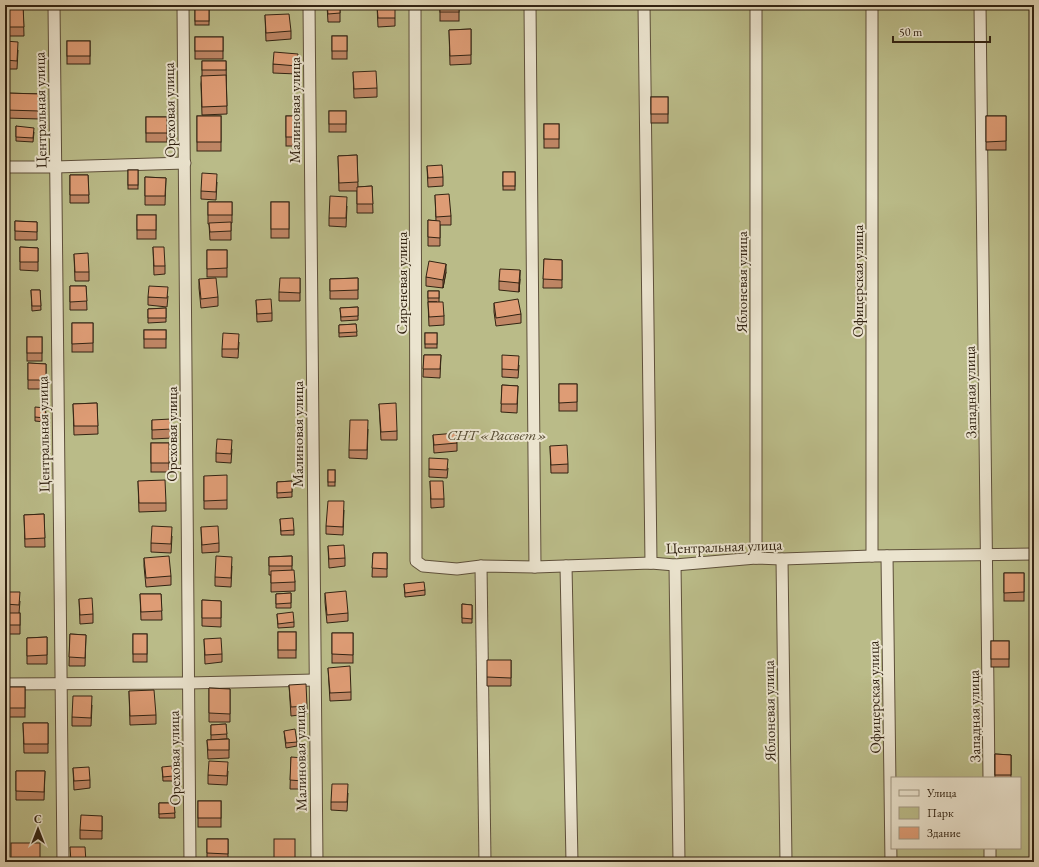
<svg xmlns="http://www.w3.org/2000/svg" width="1039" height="867" font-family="'EB Garamond',serif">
<rect width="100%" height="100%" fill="#e0d5b5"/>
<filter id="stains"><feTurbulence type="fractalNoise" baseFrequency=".005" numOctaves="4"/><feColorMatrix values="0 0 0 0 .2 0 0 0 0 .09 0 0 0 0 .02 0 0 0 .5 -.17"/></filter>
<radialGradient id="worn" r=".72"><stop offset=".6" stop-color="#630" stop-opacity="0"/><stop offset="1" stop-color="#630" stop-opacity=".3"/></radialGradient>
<path fill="#babb88" stroke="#766f4d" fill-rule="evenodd" d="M5 5H1034V862H5ZM892 778H1020V848H892Z"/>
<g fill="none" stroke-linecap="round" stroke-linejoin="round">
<g stroke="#5e503b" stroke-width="13">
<g id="minor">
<path d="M54 5 63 862"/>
<path d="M183 5 190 862"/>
<path d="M309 5 317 862"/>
<path d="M415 5 416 561 423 566 457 569 481 566 535 567 651 563 675 565 756 558 782 559 872 556 1034 554"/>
<path d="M530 5 535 567"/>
<path d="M644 5 651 563"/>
<path d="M872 5V556"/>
<path d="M980 5 989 778"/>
<path d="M5 167H55L185 163"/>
<path d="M887 556 891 862"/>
<path d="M756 558V5"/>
<path d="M782 559 786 862"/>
<path d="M675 565 679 862"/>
<path d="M481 566 485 862"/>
<path d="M566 566 572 862"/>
<path d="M5 684 188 683 314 680"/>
<path d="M990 848V862"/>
</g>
</g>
<use href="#minor" stroke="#ebe4cf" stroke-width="11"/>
</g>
<g fill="#bf8665" stroke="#322312">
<path d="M7 5H23L24 36H7Z"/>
<path d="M327 5H340V22H328Z"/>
<path d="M377 5 395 18V26L378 27Z"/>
<rect x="440" y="5" width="19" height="16"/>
<rect x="195" y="9" width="14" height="16"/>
<path d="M265 15 291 31V39L266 41Z"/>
<path d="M471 29V64L450 65 449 30Z"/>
<rect x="332" y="36" width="15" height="23"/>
<rect x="195" y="37" width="28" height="22"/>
<path d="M5 41 18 50 17 69H5Z"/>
<rect x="67" y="41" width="23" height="23"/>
<path d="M202 61H226L227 114 202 115 201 84 202 76Z"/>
<path d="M298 63 297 74 273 73V64Z"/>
<path d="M353 72 377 88V97L354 98Z"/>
<path d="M5 93 41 94 40 119 5 118Z"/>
<rect x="651" y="97" width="17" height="26"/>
<rect x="329" y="111" width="17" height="21"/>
<rect x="197" y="116" width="24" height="35"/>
<rect x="286" y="116" width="11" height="30"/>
<rect x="986" y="116" width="20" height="34"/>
<rect x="146" y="117" width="21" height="25"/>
<rect x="544" y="124" width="15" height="24"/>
<path d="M16 126 34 132 33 142 16 141Z"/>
<path d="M357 155 358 187 372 186 373 213H357V191H339L338 156Z"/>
<path d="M427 166 443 177V186L428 187Z"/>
<rect x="128" y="170" width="10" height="19"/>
<rect x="503" y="172" width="12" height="18"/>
<path d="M70 175H88L89 203H70Z"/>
<path d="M145 177 166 178 165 205H145Z"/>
<path d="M217 182 216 200 201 199V191Z"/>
<path d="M435 195 451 216V225H440V246H428V220L436 221Z"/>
<path d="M208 202H232V223H231V240H210L209 224H208Z"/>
<rect x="271" y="202" width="18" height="36"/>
<path d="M347 206 346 227 329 226V218Z"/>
<rect x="137" y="215" width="19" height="24"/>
<path d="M15 221 37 222V240H15Z"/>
<path d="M20 247 38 248V271L20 270Z"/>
<path d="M153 247 165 266V274L154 275Z"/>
<rect x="207" y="250" width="20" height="27"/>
<path d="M74 254 89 272V281H75Z"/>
<path d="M544 259 562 260V288H543Z"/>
<path d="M446 272 443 288 426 286V277Z"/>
<path d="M300 278V301H279V292Z"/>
<path d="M358 278V299H330V279Z"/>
<path d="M199 279 218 297V306L201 308 199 288Z"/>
<path d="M520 279 519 292 499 290V281Z"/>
<path d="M70 286H86L87 310H70Z"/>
<path d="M31 290H40L41 310 32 311Z"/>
<path d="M428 291H439V302L444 316V325L429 326 428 302H437H428Z"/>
<path d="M168 296 167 307 148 305V297Z"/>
<path d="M256 300 272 313V321L257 322Z"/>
<path d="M494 303 521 314V323L496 326 494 312Z"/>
<path d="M358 307V320L341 321 340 308Z"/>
<path d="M166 308V322L148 323V309Z"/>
<rect x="72" y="323" width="21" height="29"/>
<path d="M356 324 357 336 339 337V325Z"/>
<rect x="144" y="330" width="22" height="18"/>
<rect x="425" y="333" width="12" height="15"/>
<rect x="27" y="337" width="15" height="24"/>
<path d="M239 342 238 358 222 357V349Z"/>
<path d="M424 355H441L440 378 423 377Z"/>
<path d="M28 363 46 364V389H28Z"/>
<path d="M519 365 518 378 502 377V369Z"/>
<rect x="559" y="384" width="18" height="27"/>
<path d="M502 385 518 386 517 413 501 412Z"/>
<path d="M97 403 98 434 74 435 73 404Z"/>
<path d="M379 404 397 431V440H381Z"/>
<path d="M46 412 45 422 35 421V417Z"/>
<path d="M152 420 172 429V438L152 439Z"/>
<path d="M368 429 367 459 349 458V450Z"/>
<path d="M433 435 457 443V451L434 453Z"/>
<rect x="151" y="443" width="18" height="29"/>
<path d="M550 446 568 464V473H551Z"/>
<path d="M232 449 231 463 216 462V453Z"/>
<path d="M448 468 447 478 429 477V469Z"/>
<rect x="328" y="470" width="7" height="16"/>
<path d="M204 476 227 500V509H204Z"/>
<path d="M138 481 166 503V511L139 512Z"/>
<path d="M292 481V497L277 498V482Z"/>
<path d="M430 481 444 499V507L431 508Z"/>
<path d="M344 510 343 535 326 534V526Z"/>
<path d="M44 514 45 547H25L24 515Z"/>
<path d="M280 519 294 530V535H281Z"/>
<path d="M201 527 219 543V552L202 553Z"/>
<path d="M172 536 171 553 151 552V543Z"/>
<path d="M328 546 345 558V566L329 568Z"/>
<path d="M373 553H387V577H372Z"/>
<path d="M292 556V570L295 582V591L271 592V575H269V557Z"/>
<path d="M144 558 171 576V585L146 587 144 566Z"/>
<path d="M232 566 231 587 215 586V577Z"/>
<rect x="1004" y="573" width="20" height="28"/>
<path d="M404 584 425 590V595L405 597Z"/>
<path d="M5 592 20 601 19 613H20V634H5Z"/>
<path d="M291 593V608H276V594Z"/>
<path d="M325 593 348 613V621L327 623 325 602Z"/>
<path d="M140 594H161L162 620H141Z"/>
<path d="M79 599 93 614V623L80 624Z"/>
<path d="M202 600 221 601V627L202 626Z"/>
<path d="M462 604 472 605V623H462Z"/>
<path d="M277 614 294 622V627L278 628Z"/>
<rect x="278" y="632" width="18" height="26"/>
<rect x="332" y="633" width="21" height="30"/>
<path d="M70 634 86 635 85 666H69Z"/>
<rect x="133" y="634" width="14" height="28"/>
<path d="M47 637V664H27V638Z"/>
<path d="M204 639 222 654V662L205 664Z"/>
<rect x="991" y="641" width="18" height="26"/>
<path d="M511 660V686H487V677Z"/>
<path d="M328 668 351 692V700L330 701Z"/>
<path d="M289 685 307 706V714L291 716Z"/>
<rect x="5" y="687" width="20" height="30"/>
<path d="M209 688 230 689V722H209Z"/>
<path d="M129 691 156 715V724L130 725Z"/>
<path d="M92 705 91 726H72V717Z"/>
<path d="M23 723H48V753H24Z"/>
<path d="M226 724 227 739 211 740V725Z"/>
<path d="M284 731 297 742V746L286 748Z"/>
<path d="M229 739V758L208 759 207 740Z"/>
<path d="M995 754 1011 755V778H995Z"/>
<path d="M291 757 304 766 303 789H290Z"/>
<path d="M162 767 173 776V781H163Z"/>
<path d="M73 768 90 780V788L74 790Z"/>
<path d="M16 771H45L44 800H16Z"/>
<path d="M228 771 227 785 208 784V775Z"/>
<path d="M348 793 347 811 331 810V802Z"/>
<rect x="198" y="801" width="23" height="26"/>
<path d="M159 803H174L175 818H159Z"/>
<path d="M102 816V839H80V830Z"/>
<rect x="207" y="839" width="21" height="23"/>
</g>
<g fill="#9b6d52" stroke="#322312">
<path d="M446 264V272L443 288V280Z"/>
<path d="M520 270V279L519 292V283Z"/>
</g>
<g fill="#de9c75" stroke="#322312">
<path d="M7 5H23L24 27H7Z"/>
<path d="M327 5H340V13L328 14Z"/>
<path d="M377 5H395V18H378Z"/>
<rect x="440" y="5" width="19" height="7"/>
<rect x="195" y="9" width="14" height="12"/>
<path d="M289 14 291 31 266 33 265 15Z"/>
<path d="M471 29V55L450 56 449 30Z"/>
<rect x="332" y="36" width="15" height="15"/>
<rect x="195" y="37" width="28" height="14"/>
<path d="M5 41 18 42 17 61 5 60Z"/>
<rect x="67" y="41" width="23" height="15"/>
<path d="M274 52 298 54 297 66 273 64Z"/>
<rect x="202" y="61" width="24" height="9"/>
<path d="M376 71 377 88 354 89 353 72Z"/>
<path d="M226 75 227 106 202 107 201 76Z"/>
<path d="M5 93 41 94 40 111 5 110Z"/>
<rect x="651" y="97" width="17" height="17"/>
<rect x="329" y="111" width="17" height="13"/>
<rect x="197" y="116" width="24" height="26"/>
<rect x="286" y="116" width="11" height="21"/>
<path d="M986 116H1006V141L986 142Z"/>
<rect x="146" y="117" width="21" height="16"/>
<rect x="544" y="124" width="15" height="15"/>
<path d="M16 126 34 128 33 138 16 137Z"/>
<path d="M357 155 358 182 339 183 338 156Z"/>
<path d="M442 165 443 177 428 178 427 166Z"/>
<rect x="128" y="170" width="10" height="15"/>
<rect x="503" y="172" width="12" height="14"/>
<path d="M202 173 217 174 216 192 201 191Z"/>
<path d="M70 175H88L89 195H70Z"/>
<path d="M145 177 166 178 165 196H145Z"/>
<path d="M372 186 373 204H357V187Z"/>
<path d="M449 194 451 216 436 217 435 195Z"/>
<path d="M330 196 347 197 346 218H329Z"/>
<rect x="208" y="202" width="24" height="13"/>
<rect x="271" y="202" width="18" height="27"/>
<rect x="137" y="215" width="19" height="15"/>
<path d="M428 220 440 221V238L428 237Z"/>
<path d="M15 221 37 222V232L15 231Z"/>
<path d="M231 222V231L210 232 209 223Z"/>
<path d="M20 247 38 248V262H20Z"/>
<path d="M153 247H164L165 266H154Z"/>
<path d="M207 250H227V268L207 269Z"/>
<path d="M88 253 89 272H75L74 254Z"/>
<path d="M544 259 562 260V280L543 279Z"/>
<path d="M429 261 446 264 443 280 426 277Z"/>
<path d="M500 269 520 270 519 283 499 281Z"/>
<path d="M216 278 218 297 201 299 199 279Z"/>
<path d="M280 278H300V293L279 292Z"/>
<path d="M358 278V290L330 291V279Z"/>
<path d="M70 286H86L87 301 70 302Z"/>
<path d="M149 286 168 287 167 298 148 297Z"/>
<path d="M31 290H40L41 306H32Z"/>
<rect x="428" y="291" width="11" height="7"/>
<path d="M271 299 272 313 257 314 256 300Z"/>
<path d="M518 299 521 314 496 318 494 303Z"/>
<path d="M428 302H443L444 316 429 317Z"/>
<path d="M358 307V316L341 317 340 308Z"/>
<path d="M166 308V318H148V309Z"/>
<path d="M72 323H93V343L72 344Z"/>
<path d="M356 324 357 332 339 333V325Z"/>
<rect x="144" y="330" width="22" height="9"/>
<path d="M223 333 239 334 238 349H222Z"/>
<rect x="425" y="333" width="12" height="11"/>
<rect x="27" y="337" width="15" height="16"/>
<path d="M424 355H441L440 369H423Z"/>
<path d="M502 355 519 356 518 370 502 369Z"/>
<path d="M28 363 46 364V380H28Z"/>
<path d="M559 384H577V402L559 403Z"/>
<path d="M502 385 518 386 517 404H501Z"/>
<path d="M97 403 98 426H74L73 404Z"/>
<path d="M396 403 397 431 381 432 379 404Z"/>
<path d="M35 407 46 408 45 418 35 417Z"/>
<path d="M171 419 172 429 152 430V420Z"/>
<path d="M350 420H368L367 450H349Z"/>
<path d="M456 433 457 443 434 445 433 435Z"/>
<path d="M217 439 232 440 231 454 216 453Z"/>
<rect x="151" y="443" width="18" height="20"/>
<path d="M567 445 568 464 551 465 550 446Z"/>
<path d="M429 458 448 459 447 470 429 469Z"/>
<rect x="328" y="470" width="7" height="12"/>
<path d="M227 475V500L204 501V476Z"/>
<path d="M165 480 166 503H139L138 481Z"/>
<path d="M292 481V492L277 493V482Z"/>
<path d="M430 481H443L444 499H431Z"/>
<path d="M328 501H344L343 527 326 526Z"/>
<path d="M44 514 45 538 25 539 24 515Z"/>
<path d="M293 518 294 530 281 531 280 519Z"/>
<path d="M152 526 172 527 171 544 151 543Z"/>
<path d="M218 526 219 543 202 545 201 527Z"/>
<path d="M344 545 345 558 329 559 328 546Z"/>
<path d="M373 553H387V569L372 568Z"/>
<path d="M169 556 171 576 146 578 144 558Z"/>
<path d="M216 556 232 557 231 578 215 577Z"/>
<path d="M292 556V566H269V557Z"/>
<path d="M294 570 295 582 271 583V571Z"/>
<path d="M1004 573H1024V592L1004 593Z"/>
<path d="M424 582 425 590 405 593 404 584Z"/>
<path d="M346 591 348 613 327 615 325 593Z"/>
<path d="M5 592H20L19 605 5 604Z"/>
<path d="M291 593V603L276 604V594Z"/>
<path d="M140 594H161L162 611 141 612Z"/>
<path d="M92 598 93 614 80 615 79 599Z"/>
<path d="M202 600 221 601V618H202Z"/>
<path d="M462 604 472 605V619L462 618Z"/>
<path d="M293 612 294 622 278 624 277 614Z"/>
<rect x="5" y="613" width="15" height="12"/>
<rect x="278" y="632" width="18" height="18"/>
<path d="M332 633H353V655L332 654Z"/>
<path d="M70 634 86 635 85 658 69 657Z"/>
<rect x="133" y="634" width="14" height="20"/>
<path d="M47 637V655L27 656V638Z"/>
<path d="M221 638 222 654 205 655 204 639Z"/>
<rect x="991" y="641" width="18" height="18"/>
<path d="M487 660H511V678L487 677Z"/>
<path d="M350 666 351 692 330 693 328 668Z"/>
<path d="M306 684 307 706 291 707 289 685Z"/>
<rect x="5" y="687" width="20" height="21"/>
<path d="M209 688 230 689V714L209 713Z"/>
<path d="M154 690 156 715 130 716 129 691Z"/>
<path d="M73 696H92L91 718 72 717Z"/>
<path d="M23 723H48V744H24Z"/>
<path d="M226 724 227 734 211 735V725Z"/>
<path d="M295 729 297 742 286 743 284 731Z"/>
<path d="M229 739V750H208L207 740Z"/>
<path d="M995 754 1011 755V775H995Z"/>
<path d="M291 757 304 758 303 781 290 780Z"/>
<path d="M209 761 228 762 227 776 208 775Z"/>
<path d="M172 766 173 776 163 777 162 767Z"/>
<path d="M89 767 90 780 74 781 73 768Z"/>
<path d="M16 771H45L44 792 16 791Z"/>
<path d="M332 784H348L347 802H331Z"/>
<rect x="198" y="801" width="23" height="17"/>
<path d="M159 803H174L175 813 159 814Z"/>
<path d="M81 815 102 816V831L80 830Z"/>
<path d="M207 839H228V854L207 853Z"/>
<rect x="274" y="839" width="21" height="23"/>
<rect x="11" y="843" width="29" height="19"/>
<path d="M70 847H85L86 862H71Z"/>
</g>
<g text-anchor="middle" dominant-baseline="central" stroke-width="4" stroke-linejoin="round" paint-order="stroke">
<g font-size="15" fill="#322312" stroke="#ebe4cf">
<text transform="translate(40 110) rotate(-91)">Центральная улица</text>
<text transform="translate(169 110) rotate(-91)">Ореховая улица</text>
<text transform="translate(294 110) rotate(-90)">Малиновая улица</text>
<text transform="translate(857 281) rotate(-90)">Офицерская улица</text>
<text transform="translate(741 282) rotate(-90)">Яблоневая улица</text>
<text transform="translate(401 283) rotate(-90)">Сиреневая улица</text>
<text transform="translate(970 392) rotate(-91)">Западная улица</text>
<text transform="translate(43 434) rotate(-91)">Центральная улица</text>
<text transform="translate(171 434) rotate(-90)">Ореховая улица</text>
<text transform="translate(297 434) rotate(-90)">Малиновая улица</text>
<text transform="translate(724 546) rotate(-2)">Центральная улица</text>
<text transform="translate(874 697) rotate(-91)">Офицерская улица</text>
<text transform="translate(769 711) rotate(-91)">Яблоневая улица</text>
<text transform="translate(974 716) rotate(-91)">Западная улица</text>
<text transform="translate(174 758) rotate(-91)">Ореховая улица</text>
<text transform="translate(300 758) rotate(-91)">Малиновая улица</text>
</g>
<g font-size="15" font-style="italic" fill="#544930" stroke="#ebe4cf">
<text x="497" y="434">СНТ «Рассвет»</text>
</g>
</g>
<rect width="1039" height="867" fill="none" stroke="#e0d5b5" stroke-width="20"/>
<rect x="6" y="6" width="1027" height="855" fill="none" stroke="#322312" stroke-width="2"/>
<rect x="10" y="10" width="1019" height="847" fill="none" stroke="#322312"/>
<rect x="891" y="777" width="130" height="72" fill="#ebe4cf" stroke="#a19783"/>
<rect x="899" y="790" width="20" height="6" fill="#ebe4cf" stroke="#a19783"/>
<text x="927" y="797" font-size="12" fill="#322312">Улица</text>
<rect x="899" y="807" width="20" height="12" fill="#babb88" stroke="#a19783"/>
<text x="927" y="817" font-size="12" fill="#322312">Парк</text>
<rect x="899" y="827" width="20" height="12" fill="#de9c75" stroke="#a19783"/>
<text x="927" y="837" font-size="12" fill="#322312">Здание</text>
<g transform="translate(38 829)" stroke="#ebe4cf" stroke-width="3" paint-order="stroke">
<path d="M0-3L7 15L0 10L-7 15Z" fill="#322312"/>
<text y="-6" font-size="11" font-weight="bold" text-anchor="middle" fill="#322312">С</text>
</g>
<path d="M893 36v6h97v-6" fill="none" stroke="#322312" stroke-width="2"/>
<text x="899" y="36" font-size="12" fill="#322312" stroke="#ebe4cf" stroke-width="3" paint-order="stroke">50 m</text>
<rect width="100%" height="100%" filter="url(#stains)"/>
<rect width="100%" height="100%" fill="url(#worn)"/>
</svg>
